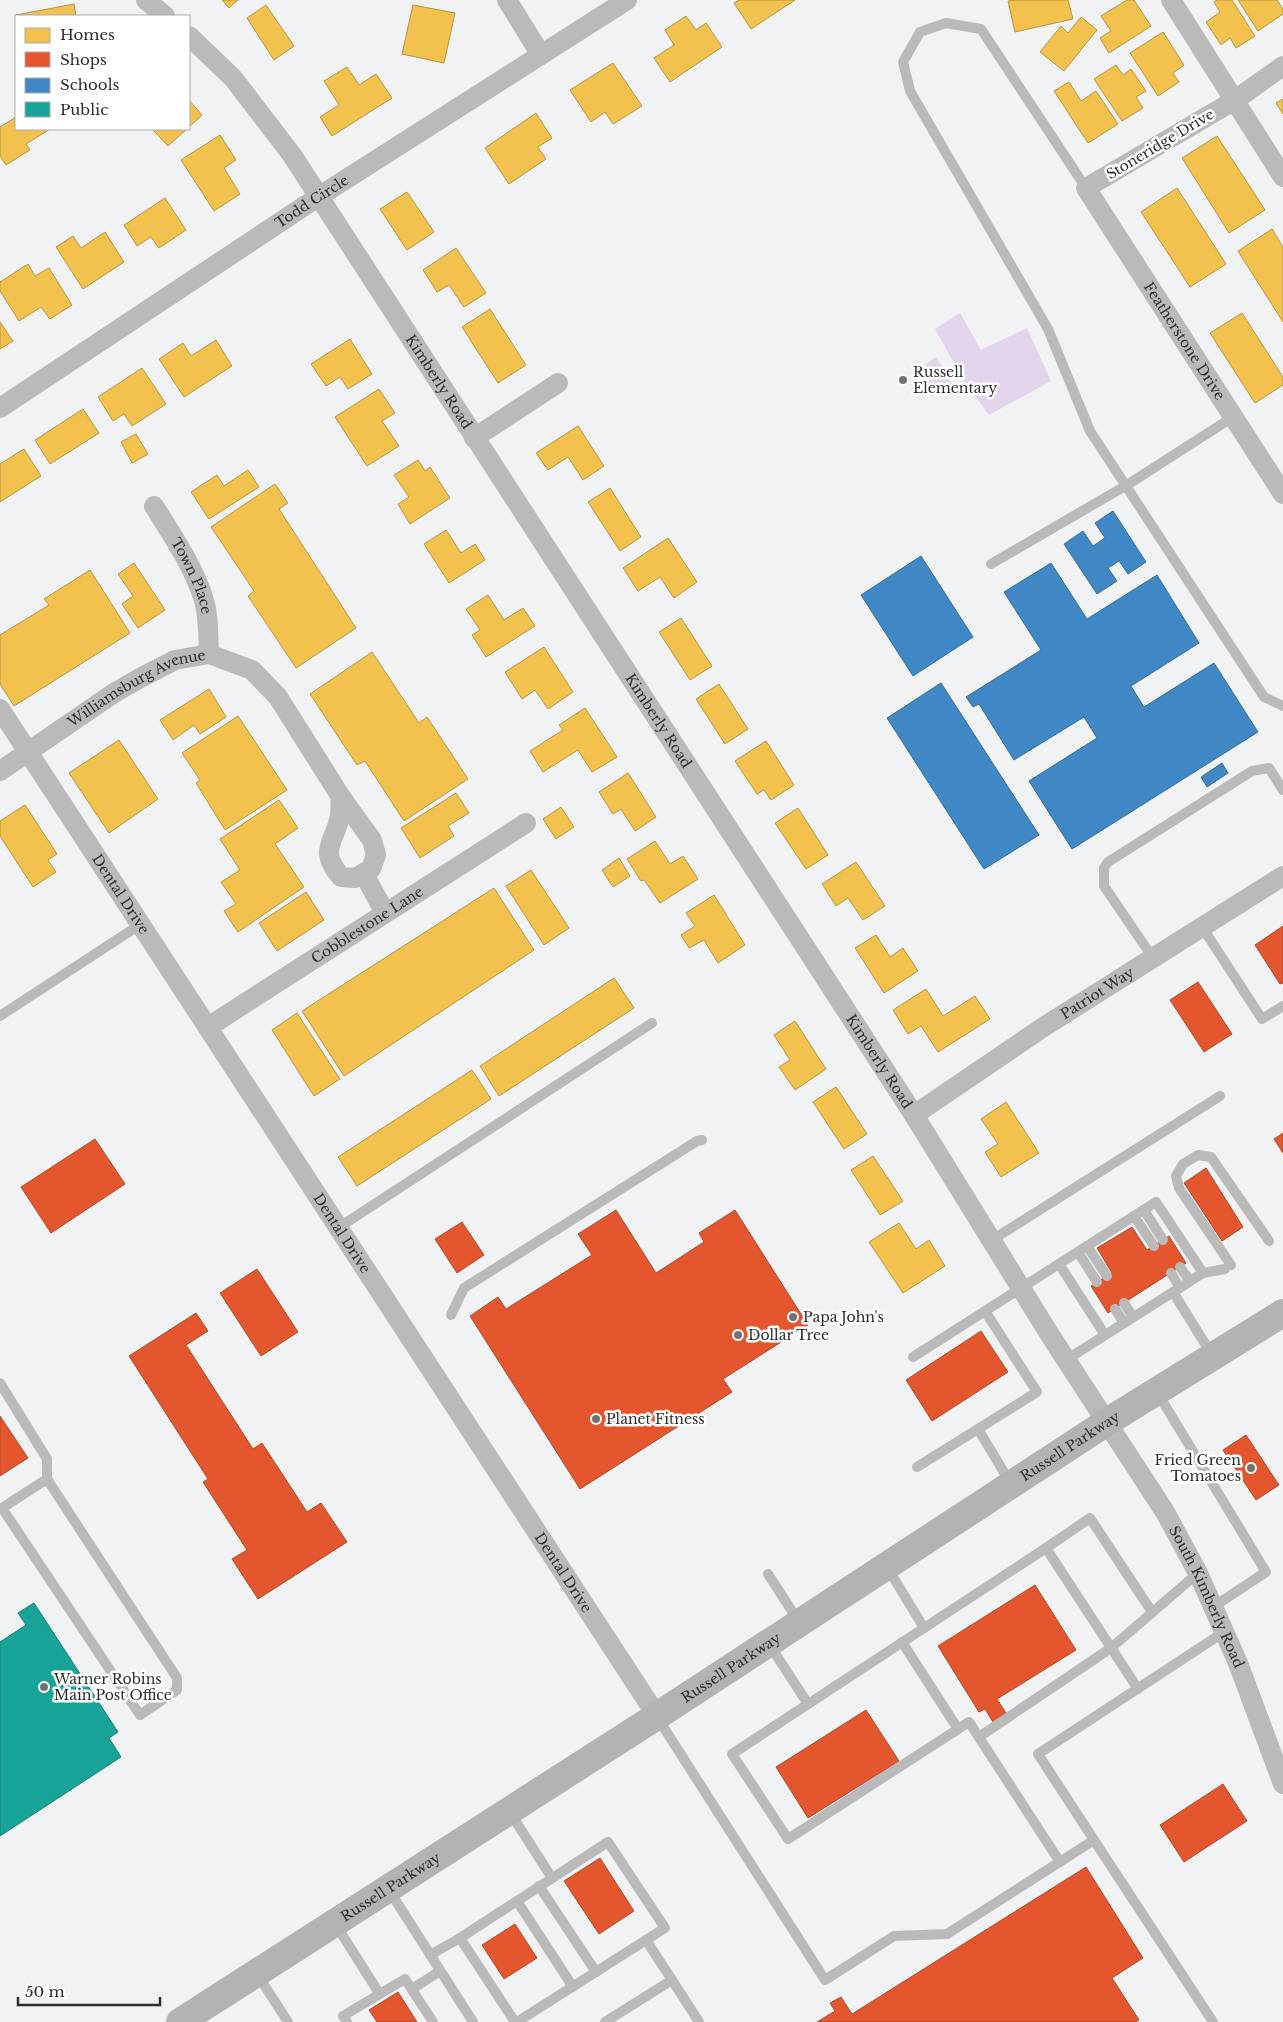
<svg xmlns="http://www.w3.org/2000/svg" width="1283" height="2022" font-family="'Libre Baskerville',serif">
<rect width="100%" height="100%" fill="#f0f2f4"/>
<g fill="#e2d4eb">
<path d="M960 313 981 350 1027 328 1051 381 989 415 965 383 935 329Z"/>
<path d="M936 357 953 385 932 397 915 372Z"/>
</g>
<g fill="#f2c14e" stroke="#b79544">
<path d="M222 0H238L229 8Z"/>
<path d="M739 0H795L751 29 734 3Z"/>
<path d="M1015 0H1068L1073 19 1015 32 1008 1Z"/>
<path d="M1127 0H1134L1151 26 1109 53 1100 38 1111 31 1101 16Z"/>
<path d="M1217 0H1232L1255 36 1236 48 1230 38 1221 45 1206 22 1220 12 1214 2Z"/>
<path d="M1238 0H1277L1283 9V14L1258 31Z"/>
<path d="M74 4 76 16 16 18V15Z"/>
<path d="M266 5 294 46 274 60 247 18Z"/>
<path d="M413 5 455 13 444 63 402 54Z"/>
<path d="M686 16 696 30 706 23 722 47 670 82 654 58 674 45 665 30Z"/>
<path d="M1081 17 1097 30 1064 71 1040 52 1061 26 1068 33Z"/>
<path d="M1163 32 1184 65 1173 73 1179 82 1158 96 1130 53Z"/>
<path d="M613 63 642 106 613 124 605 112 591 122 570 90Z"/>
<path d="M1116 65 1123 75 1131 69 1146 91 1136 97 1143 108 1122 121 1094 79Z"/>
<path d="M347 67 359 85 376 74 392 98 332 136 320 117 339 105 324 81Z"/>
<path d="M1069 82 1081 101 1096 91 1118 124 1088 143 1054 91Z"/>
<path d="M1283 99V114L1276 103Z"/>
<path d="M189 100 202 115 189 127Z"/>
<path d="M536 113 552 138 538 147 546 159 509 184 485 148Z"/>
<path d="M16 117V129H50L26 144 30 150 6 165 0 156V127Z"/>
<path d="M152 129H187L168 146Z"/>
<path d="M220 135 236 160 224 168 240 194 214 211 181 160Z"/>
<path d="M1217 136 1265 210 1229 233 1182 158Z"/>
<path d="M1177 188 1226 264 1190 287 1141 212Z"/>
<path d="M407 192 434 232 407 250 380 209Z"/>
<path d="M165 198 186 230 159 248 151 237 137 246 124 225Z"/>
<path d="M1272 229 1283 247V322L1238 251Z"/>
<path d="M105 232 124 262 83 289 56 247 73 236 81 248Z"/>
<path d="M456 248 486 293 464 307 449 285 437 292 423 270Z"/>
<path d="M28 264 35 276 49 268 72 305 50 319 41 307 19 321 0 291V282Z"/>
<path d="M490 309 526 365 498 383 462 327Z"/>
<path d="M1242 313 1283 377V385L1255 403 1210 333Z"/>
<path d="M0 322 13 341 0 349Z"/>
<path d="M350 339 372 374 348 389 340 377 326 386 311 364Z"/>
<path d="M216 340 232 366 184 397 159 359 183 343 191 356Z"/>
<path d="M142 368 166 404 132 426 124 414 113 421 98 397Z"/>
<path d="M379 389 395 413 382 421 399 446 367 466 335 417Z"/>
<path d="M83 409 99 433 50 464 35 440Z"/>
<path d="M578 426 604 466 583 480 568 457 548 470 536 453Z"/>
<path d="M136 434 148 454 132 463 121 442Z"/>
<path d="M24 449 41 476 0 502V464Z"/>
<path d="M418 460 425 471 430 467 450 498 410 524 398 504 409 497 394 475Z"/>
<path d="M248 470 259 487 209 519 191 492 217 475 224 486Z"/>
<path d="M275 484 288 503 279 509 356 628 296 668 248 596 254 591 211 527Z"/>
<path d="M610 488 641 537 620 551 588 502Z"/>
<path d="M446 530 461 553 475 544 485 560 449 583 424 544Z"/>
<path d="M668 538 697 582 674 598 660 577 638 591 623 568Z"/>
<path d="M134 563 165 610 138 628 122 604 133 596 118 574Z"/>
<path d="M90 570 130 633 14 706 0 684V635L49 605 44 599Z"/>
<path d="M488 595 504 620 523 608 535 626 486 657 472 635 480 630 466 609Z"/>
<path d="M681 618 712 666 690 680 659 632Z"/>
<path d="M544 647 573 692 548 709 535 690 522 699 505 672Z"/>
<path d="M372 652 419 723 427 717 468 779 404 821 365 761 357 765 310 694Z"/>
<path d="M719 684 748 729 725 744 696 699Z"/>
<path d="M209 689 226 717 200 734 194 725 173 740 160 720Z"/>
<path d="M585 708 617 757 592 772 578 750 543 772 530 751 563 730 559 725Z"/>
<path d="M238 716 287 790 225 830 196 783 200 780 182 753Z"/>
<path d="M119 740 158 799 109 833 69 773Z"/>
<path d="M766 741 794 785 771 800 764 790 757 794 735 761Z"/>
<path d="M628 773 656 817 635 831 621 809 613 814 599 792Z"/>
<path d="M456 793 469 813 448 826 454 836 420 858 401 828Z"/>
<path d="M279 800 298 828 275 844 304 887 238 932 224 911 236 904 221 882 240 870 220 839Z"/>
<path d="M25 805 57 854 48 860 56 872 33 887 0 836V821Z"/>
<path d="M561 807 574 827 556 839 543 819Z"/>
<path d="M798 808 828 855 806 869 775 823Z"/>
<path d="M655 841 670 864 683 856 698 879 660 903 644 880 641 881 627 859Z"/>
<path d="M619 858 630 876 613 887 602 870Z"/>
<path d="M856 862 885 906 863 920 848 898 836 906 822 884Z"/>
<path d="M531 870 569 928 544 945 506 886Z"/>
<path d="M494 888 534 950 344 1076 302 1011Z"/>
<path d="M306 892 324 920 277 951 259 923Z"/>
<path d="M714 895 745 945 718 963 704 940 689 948 681 935 695 926 686 913Z"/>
<path d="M876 935 890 957 903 948 918 971 884 993 855 948Z"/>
<path d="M614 978 634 1008 499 1096 480 1066Z"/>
<path d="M926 989 943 1016 975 996 990 1019 938 1052 921 1026 908 1034 893 1010Z"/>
<path d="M297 1013 340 1079 314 1096 272 1030Z"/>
<path d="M795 1021 826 1069 795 1090 779 1067 790 1060 774 1035Z"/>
<path d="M472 1070 491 1099 357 1186 338 1157Z"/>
<path d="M836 1087 867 1134 844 1149 813 1102Z"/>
<path d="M1006 1102 1039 1153 1001 1177 985 1152 998 1144 981 1119Z"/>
<path d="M873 1156 903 1201 880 1215 851 1170Z"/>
<path d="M899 1223 916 1249 929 1240 945 1266 903 1293 869 1242Z"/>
</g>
<g fill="#e4572e" stroke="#ad4a2e">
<path d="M1283 926V983L1280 984 1255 945Z"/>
<path d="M1198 982 1232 1034 1204 1052 1170 1000Z"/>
<path d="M1283 1133V1153L1274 1139Z"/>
<path d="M95 1139 125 1184 51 1233 21 1187Z"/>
<path d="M1206 1168 1243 1227 1222 1241 1184 1183Z"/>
<path d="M616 1210 656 1273 704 1242 699 1233 735 1210 808 1325 723 1379 732 1392 580 1489 470 1316 498 1297 506 1309 592 1255 578 1234Z"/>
<path d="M462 1222 484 1255 457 1273 435 1239Z"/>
<path d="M1132 1227 1147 1250 1169 1236 1186 1263 1108 1313 1091 1286 1112 1273 1097 1248Z"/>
<path d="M257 1269 298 1332 261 1356 220 1293Z"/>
<path d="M196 1313 208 1331 186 1345 253 1449 262 1443 307 1512 321 1503 347 1542 258 1599 232 1559 247 1550 203 1482 208 1479 129 1356Z"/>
<path d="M981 1331 1008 1372 932 1421 906 1380Z"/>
<path d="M0 1416 28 1458 0 1476Z"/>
<path d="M1246 1435 1279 1485 1256 1500 1223 1450Z"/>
<path d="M1035 1585 1076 1650 997 1699 1006 1713 993 1722 985 1709 979 1712 938 1646Z"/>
<path d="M866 1710 899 1761 808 1818 776 1767Z"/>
<path d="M1223 1784 1247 1821 1184 1862 1160 1825Z"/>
<path d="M600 1858 634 1911 599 1934 564 1881Z"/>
<path d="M1086 1867 1143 1958 1112 1978 1139 2020 1136 2022H817L835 2011 830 2003 841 1997 852 2014Z"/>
<path d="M515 1924 537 1958 504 1979 482 1945Z"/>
<path d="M398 1992 417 2022H377L369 2010Z"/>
</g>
<g fill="#3f88c5" stroke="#396d98">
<path d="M1113 511 1146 562 1128 574 1119 561 1108 568 1117 581 1097 594 1064 544 1083 531 1093 546 1105 538 1095 523Z"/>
<path d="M921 556 973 637 913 676 861 595Z"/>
<path d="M1051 563 1087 619 1157 575 1199 643 1131 686 1144 707 1214 663 1258 732 1072 849 1029 781 1097 738 1084 717 1014 760 979 704 973 707 966 697 1041 650 1004 592Z"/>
<path d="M941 683 1039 835 984 869 887 718Z"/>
<path d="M1222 763 1228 773 1207 787 1201 777Z"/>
</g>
<path fill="#17a398" stroke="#1d8078" d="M34 1603 118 1732 109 1738 121 1757 0 1836V1642L26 1625 18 1613Z"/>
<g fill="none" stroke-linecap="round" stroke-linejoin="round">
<g stroke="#bababb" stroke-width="10">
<path d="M1086 188 981 29 946 23 920 32 903 62 910 91 1048 329 1090 431 1264 697 1283 706"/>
<path d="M991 564 1127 485 1233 417"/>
<path d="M1202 927 1262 1019 1283 1006"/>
<path d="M1153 958 1104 886V868L1108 862 1252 771 1269 768 1283 790"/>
<path d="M0 1016 141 924"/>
<path d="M1144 1210 1163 1240"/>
<path d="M1134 1216 1154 1246"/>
<path d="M338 1228 652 1023"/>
<path d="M992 1240 1220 1096"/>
<path d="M1087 1246 1107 1276"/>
<path d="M1078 1252 1097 1282"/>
<path d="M1059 1264 1105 1335"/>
<path d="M1231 1265 1179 1188 1176 1176 1183 1164 1198 1155 1211 1157 1269 1241"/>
<path d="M1180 1267 1190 1281"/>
<path d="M1171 1273 1180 1288"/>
<path d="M1203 1273 1225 1269"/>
<path d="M1173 1292 1212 1355"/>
<path d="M1124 1303 1133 1317"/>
<path d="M1115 1309 1124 1323"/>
<path d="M451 1315 464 1288 697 1141 702 1140"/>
<path d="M913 1357 1156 1202 1203 1273 1066 1360"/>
<path d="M0 1383 47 1459V1479"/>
<path d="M1157 1392 1266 1572 1213 1607"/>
<path d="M978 1429 1037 1392 985 1311"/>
<path d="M917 1467 978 1429 1011 1484"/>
<path d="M0 1509 2 1508 140 1715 177 1690V1678L47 1479 2 1508"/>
<path d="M1046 1548 1090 1518 1152 1612"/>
<path d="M887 1567 924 1628"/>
<path d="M768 1574 799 1622"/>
<path d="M902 1642 958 1729"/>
<path d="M769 1644 808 1704"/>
<path d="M657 1717 825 1980 894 1936 947 1934 1094 1840 1038 1754 1224 1632"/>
<path d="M979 1737 1111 1648 1198 1573"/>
<path d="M509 1811 552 1878"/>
<path d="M1094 1840 1213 2022"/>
<path d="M1060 1862 969 1722 788 1839 732 1754 1046 1548 1138 1689"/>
<path d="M539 1886 596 1972"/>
<path d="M389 1890 473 2022"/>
<path d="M517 1901 573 1987"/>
<path d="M336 1925 379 1993"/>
<path d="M646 1940 672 1980"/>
<path d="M430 1955 460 1938"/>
<path d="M257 1974 288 2022"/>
<path d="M412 1989 440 1971"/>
<path d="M347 2022 343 2016 405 1979 433 2022"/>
<path d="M515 2022 460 1938 608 1842 665 1928 517 2022"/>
<path d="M605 2022 672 1980 699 2022"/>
</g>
<g stroke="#bababb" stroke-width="20">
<path d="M146 0 165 16"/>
<path d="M507 0 541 55"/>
<path d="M1171 0 1283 177"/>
<path id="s1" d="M189 36 233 78 292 155 914 1115 1050 1335 1165 1512 1198 1573 1238 1663 1283 1784"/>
<path id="s2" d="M1283 66 1235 100 1086 188 1283 494"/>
<path id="s3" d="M0 408 318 197 627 0"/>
<path d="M474 438 558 383"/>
<path id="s4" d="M154 506C172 535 192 564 203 597 209 615 208 635 209 654"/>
<path id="s5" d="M0 709 657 1716"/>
<path id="s6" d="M0 771 114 693 142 677 175 660 209 654 252 670 278 697 341 797 372 840 376 855 371 869 355 878 341 877C318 850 334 844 340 816 341 810 340 803 341 797"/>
<path d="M364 874 385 913"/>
<path id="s7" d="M208 1027 526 823"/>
<path id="s8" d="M914 1115 1045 1026 1283 876"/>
</g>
<path stroke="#b3b3b3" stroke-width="28" id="s9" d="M180 2022 657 1716 1107 1422 1283 1313"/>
</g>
<g fill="#717273" stroke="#fff" stroke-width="2">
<circle cx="903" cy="380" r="5"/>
<circle cx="793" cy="1317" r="5"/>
<circle cx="738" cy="1335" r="5"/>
<circle cx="596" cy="1419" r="5"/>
<circle cx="1251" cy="1468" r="5"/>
<circle cx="44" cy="1687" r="5"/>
</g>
<g text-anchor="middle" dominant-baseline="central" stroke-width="5" stroke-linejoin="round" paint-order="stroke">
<g font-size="14" fill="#2c2d2e" stroke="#fff">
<text transform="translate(1160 144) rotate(-31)">Stoneridge Drive</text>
<text stroke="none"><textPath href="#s3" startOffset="374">Todd Circle</textPath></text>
<text stroke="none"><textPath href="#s2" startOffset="414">Featherstone Drive</textPath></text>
<text stroke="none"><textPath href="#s1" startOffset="428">Kimberly Road</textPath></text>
<text stroke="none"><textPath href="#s4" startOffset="80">Town Place</textPath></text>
<text stroke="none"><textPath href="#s6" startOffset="161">Williamsburg Avenue</textPath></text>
<text stroke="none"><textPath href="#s1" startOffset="832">Kimberly Road</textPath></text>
<text stroke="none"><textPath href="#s5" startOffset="221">Dental Drive</textPath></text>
<text stroke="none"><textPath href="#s7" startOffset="189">Cobblestone Lane</textPath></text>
<text stroke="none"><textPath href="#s8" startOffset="220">Patriot Way</textPath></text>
<text stroke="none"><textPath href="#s1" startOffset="1238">Kimberly Road</textPath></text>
<text stroke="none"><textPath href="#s5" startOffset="626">Dental Drive</textPath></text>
<text stroke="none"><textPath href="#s9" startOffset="1060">Russell Parkway</textPath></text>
<text stroke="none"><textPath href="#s5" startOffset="1031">Dental Drive</textPath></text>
<text stroke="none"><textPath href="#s1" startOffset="1866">South Kimberly Road</textPath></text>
<text stroke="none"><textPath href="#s9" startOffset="655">Russell Parkway</textPath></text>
<text stroke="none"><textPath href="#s9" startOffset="250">Russell Parkway</textPath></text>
</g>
<g font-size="14" fill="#2c2d2e" stroke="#fff" text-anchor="start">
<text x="913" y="372">Russell<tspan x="913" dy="16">Elementary</tspan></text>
<text x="803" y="1317">Papa John's</text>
<text x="748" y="1335">Dollar Tree</text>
<text x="606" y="1419">Planet Fitness</text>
<text x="1241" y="1460" text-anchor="end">Fried Green<tspan x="1241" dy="16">Tomatoes</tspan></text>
<text x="54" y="1679">Warner Robins<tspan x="54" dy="16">Main Post Office</tspan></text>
</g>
</g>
<rect x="15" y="15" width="175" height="115" fill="#ffffff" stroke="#ababab"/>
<rect x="25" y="28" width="25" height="15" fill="#f2c14e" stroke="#ababab"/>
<text x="60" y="40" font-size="15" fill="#2c2d2e">Homes</text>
<rect x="25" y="52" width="25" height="15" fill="#e4572e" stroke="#ababab"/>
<text x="60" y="65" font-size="15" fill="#2c2d2e">Shops</text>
<rect x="25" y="78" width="25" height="15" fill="#3f88c5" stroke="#ababab"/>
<text x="60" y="90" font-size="15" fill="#2c2d2e">Schools</text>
<rect x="25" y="102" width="25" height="15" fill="#17a398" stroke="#ababab"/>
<text x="60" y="115" font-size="15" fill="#2c2d2e">Public</text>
<path d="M18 1997v8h142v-8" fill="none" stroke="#2c2d2e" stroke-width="2.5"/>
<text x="25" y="1997" font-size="15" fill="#2c2d2e" stroke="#ffffff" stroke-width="4" paint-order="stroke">50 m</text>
</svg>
